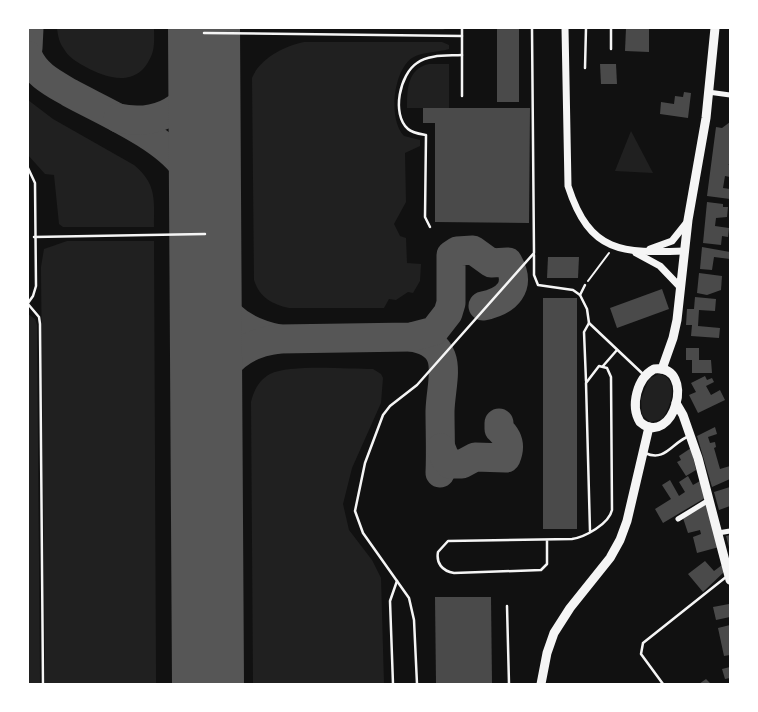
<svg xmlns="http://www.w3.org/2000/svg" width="758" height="712" font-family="Montserrat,sans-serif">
<rect width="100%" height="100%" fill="#111"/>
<g fill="#202020">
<path d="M57 28H154C154 36 155 46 152 54 139 88 109 80 84 66 77 62 68 57 64 49 59 42 58 36 57 28Z"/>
<path d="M291 28H447L443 30Z"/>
<path d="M304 42H442L449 45V49C437 53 423 51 412 58 393 71 388 120 404 136L420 140V146L405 153 406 202 394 224 400 236 406 238 407 263 421 264 420 281 413 293 408 292 396 300 389 299 384 308H289C272 304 260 298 254 280L252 78C260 58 285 46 304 42Z"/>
<path d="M429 64H449V108H407C407 90 407 69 429 64Z"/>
<path d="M28 100 53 119 134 165C157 184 154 200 154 227H63L59 224 54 175 45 174 28 155Z"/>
<path d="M631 131 653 173 615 171Z"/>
<path d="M67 241H154L156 684H45L41 267 44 249Z"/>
<path d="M28 314 35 319 37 325 40 684H28Z"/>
<path d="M373 369 381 374 383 378 381 403 352 468 343 504 349 530 372 560 381 578 384 684H253L251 402C254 390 259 380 270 374 289 364 349 369 373 369Z"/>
<path d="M659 374C680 378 671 407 662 419L650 422 642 415 641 399 649 379Z"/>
</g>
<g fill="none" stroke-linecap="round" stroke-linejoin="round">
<g stroke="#565656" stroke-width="29">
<path d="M28 48 29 28"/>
<path d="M28 56C36 75 53 83 70 93 103 111 164 137 185 168 196 185 201 206 205 225"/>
<path d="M118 118C150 125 187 114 197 79 201 68 202 56 204 44"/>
<path d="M205 268C217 310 236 330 279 339"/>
<path d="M411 337C457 345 441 378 440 411 440 431 441 452 440 473"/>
<path d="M206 428C209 380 228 345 279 339L411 337 434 331 448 313 451 303V255L457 251 473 250 491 263 508 262C522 287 507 301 483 306"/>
<path d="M441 448 445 458 450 464H462L475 457 506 458C511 446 508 437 499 429V423"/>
</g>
<path stroke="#565656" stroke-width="72" d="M204 28 208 684"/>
</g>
<g fill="#4a4a4a">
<rect x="497" y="28" width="22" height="74"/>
<path d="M626 28H649V52L625 51Z"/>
<path d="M600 64H616L617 84H601Z"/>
<path d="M684 92 691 93 688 118 660 114 661 102 674 104 675 96 683 97Z"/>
<path d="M423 108H530L529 223 435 222V123H423Z"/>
<path d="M730 122V164L728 165H730V177L725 176 723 188 730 189V199L707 196 716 127 722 128Z"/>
<path d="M707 202 723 204V207H728L727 217 716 218 715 226 729 228 728 237 722 236 721 245 703 243Z"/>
<path d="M702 247 730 252V259L714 257 712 270 700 269Z"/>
<path d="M548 257H579L578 278H547Z"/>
<path d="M699 273 722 276 721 290 707 295 697 293Z"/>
<path d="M662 289 669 309 617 328 610 308Z"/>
<path d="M695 297 716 299 715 311 699 310 698 326 720 328 719 338 691 336 692 325H686L687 309H694Z"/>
<rect x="543" y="298" width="34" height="231"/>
<path d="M686 348H699V360H711L712 373H692V360H686Z"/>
<path d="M705 376 707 380 712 378 714 382 706 386 711 395 720 390 725 400 698 413 689 395 696 392 691 383Z"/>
<path d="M715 427 717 434 708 437 710 443 715 442 716 447 714 448 720 469 730 466V479L712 487 697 436Z"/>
<path d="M691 448 696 470 686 476 677 462 681 460 679 456Z"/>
<path d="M688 476 693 485 700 481 705 498 663 523 655 509 671 499 662 485 670 480 679 496 685 492 679 482Z"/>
<path d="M730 487V506L719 510 714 492Z"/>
<path d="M707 504 719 547 697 553 693 537 701 534 700 530 688 533 683 518Z"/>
<path d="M730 535V551L726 536Z"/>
<path d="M705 561 714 571 722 565 724 572 703 592 688 574Z"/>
<path d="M435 597H491L492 684H436Z"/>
<path d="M729 604 730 617 716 620 713 607Z"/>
<path d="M730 625V655L724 656 718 628Z"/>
<path d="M730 667V678L725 679 722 669Z"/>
<path d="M706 679 711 684H699Z"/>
</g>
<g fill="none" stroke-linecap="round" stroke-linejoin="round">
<path stroke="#f5f5f5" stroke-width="2" d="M588 281 609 253"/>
<g stroke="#f5f5f5" stroke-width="2.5">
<path d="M611 28V49"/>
<path d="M204 33 462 36"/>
<path d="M585 68 586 28"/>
<path d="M462 96V28"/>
<path d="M28 168 35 183 36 286 33 296 28 303"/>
<path d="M430 227 425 217 426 135C420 134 412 133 408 129 391 114 400 74 417 63 429 54 448 56 462 55"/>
<path d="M34 237 205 234"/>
<path d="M534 255V275L538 285 573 290 580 295"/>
<path d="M585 285 580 295 587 309 589 323 644 375"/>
<path d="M28 304 39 317 40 324 43 684"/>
<path d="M603 366 617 350"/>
<path d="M586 381 584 332 589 323"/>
<path d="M645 453C665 462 671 444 687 437"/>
<path d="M547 540V564L541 570 454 573C442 571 436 563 438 552L448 541 572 539C585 537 609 524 612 510L611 377 607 368 599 366 586 383 590 531"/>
<path d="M507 606 509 684"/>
<path d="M393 684 390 601 397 581"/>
<path d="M417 684 414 620 409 598 363 533 355 511 365 463 383 415 390 406 417 385 534 253 532 28"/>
<path d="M663 684 641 654 643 643 726 577"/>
</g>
<g stroke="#f5f5f5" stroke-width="5">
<path d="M708 92 730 95"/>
<path d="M678 519 709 500"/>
<path d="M718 533 730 531"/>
</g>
<g stroke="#f5f5f5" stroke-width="7">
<path d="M565 28 568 186C590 254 622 253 685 251"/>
<path d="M650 249 672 241 688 221"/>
<path d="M636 253 660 266 681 288"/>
</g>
<g stroke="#f5f5f5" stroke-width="9">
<path d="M654 369C698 364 673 450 640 422 630 406 637 378 654 369Z"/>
<path d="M662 369 673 338 677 320 688 220 706 118 715 28"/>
<path d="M676 403 683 415 698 458 730 580"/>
<path d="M541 684 547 653 554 633 570 608 610 558 620 540 627 521 649 427"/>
</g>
</g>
<rect width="758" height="712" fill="none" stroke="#ffffff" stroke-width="58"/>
</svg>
